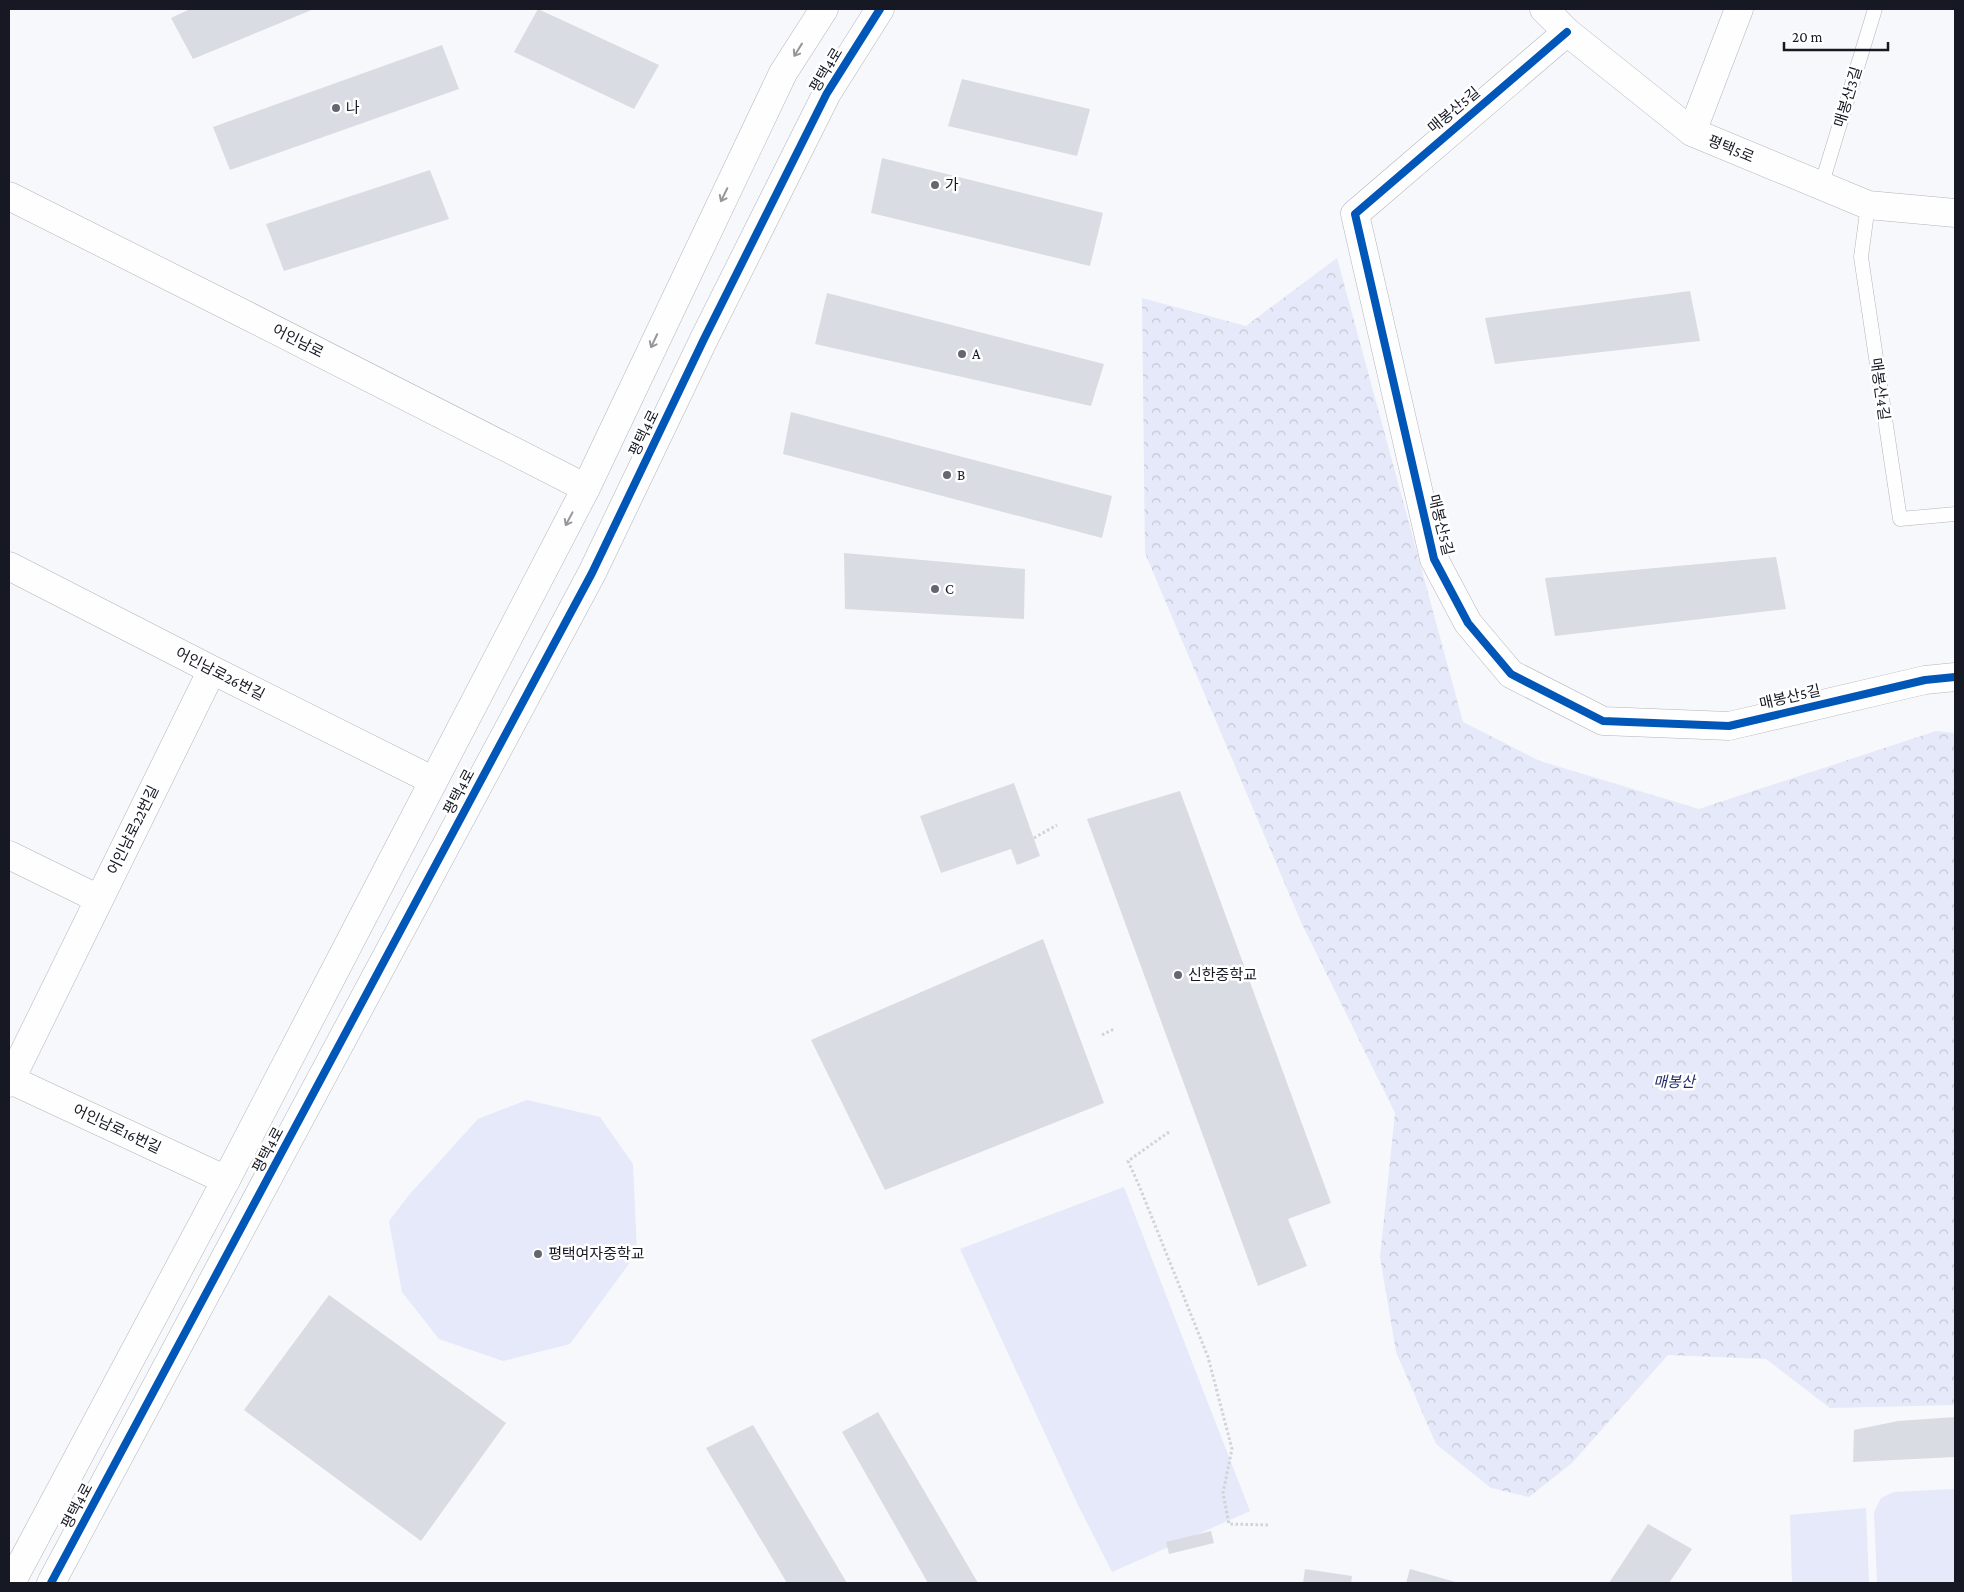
<svg xmlns="http://www.w3.org/2000/svg" width="1964" height="1592" font-family="'Crimson Pro','Noto Sans KR',serif">
<defs>
<pattern id="forest-crowns" width="20" height="18" patternUnits="userSpaceOnUse" patternTransform="scale(1.25)"><rect width="20" height="18" fill="#e5e9f9"/><path d="M2 6a3 3 0 1 1 6 0M12 15a3 3 0 1 1 6 0" fill="none" stroke="#c4c7d5"/></pattern>
</defs>
<rect width="100%" height="100%" fill="#f7f8fb"/>
<path fill="url(#forest-crowns)" d="M1337 258 1463 722 1540 761 1699 809 1936 731 1955 733V1405L1830 1408 1766 1359 1668 1355 1572 1463 1529 1497 1491 1488 1436 1444 1396 1352 1380 1257 1395 1113 1301 922 1145 553 1142 298 1246 326Z"/>
<g fill="#e5e9f9">
<path d="M527 1100 600 1117 633 1164 637 1253 570 1344 503 1361 439 1339 402 1292 389 1221 409 1195 478 1119Z"/>
<path d="M1124 1187 1250 1511 1112 1572 1077 1503 960 1249Z"/>
<path d="M1955 1489V1583H1877L1874 1512 1881 1498 1894 1492Z"/>
<path d="M1866 1508 1869 1583H1792L1790 1515Z"/>
</g>
<g fill="#dadce3">
<path d="M190 9H314L193 59 171 18Z"/>
<path d="M538 9 659 65 634 109 514 52Z"/>
<path d="M442 45 459 89 230 170 213 127Z"/>
<path d="M962 79 1090 109 1077 156 948 126Z"/>
<path d="M882 158 1103 213 1090 266 871 213Z"/>
<path d="M430 170 449 219 284 271 266 224Z"/>
<path d="M1690 291 1700 341 1495 364 1485 318Z"/>
<path d="M827 293 1104 364 1091 406 815 344Z"/>
<path d="M791 412 1112 496 1102 538 783 454Z"/>
<path d="M844 553 1025 569 1024 619 845 609Z"/>
<path d="M1776 557 1786 609 1555 636 1545 578Z"/>
<path d="M1014 783 1040 856 1017 865 1011 849 941 873 920 816Z"/>
<path d="M1180 791 1331 1203 1288 1219 1307 1266 1258 1286 1087 819Z"/>
<path d="M1043 939 1104 1103 885 1190 811 1040Z"/>
<path d="M329 1295 506 1423 421 1541 244 1410Z"/>
<path d="M878 1412 978 1583H928L842 1432Z"/>
<path d="M1955 1417V1457L1853 1462 1854 1430 1898 1421Z"/>
<path d="M753 1425 847 1583H787L706 1448Z"/>
<path d="M1648 1524 1692 1549 1669 1583H1609Z"/>
<path d="M1211 1531 1214 1543 1169 1554 1166 1542Z"/>
<path d="M1305 1569 1352 1576 1351 1583H1303Z"/>
<path d="M1410 1569 1459 1583H1406Z"/>
</g>
<g fill="none" stroke-linecap="round" stroke-linejoin="round">
<g stroke="#b3b5bc" stroke-width="15">
<g id="service">
<path d="M1821 186 1875 9"/>
<path d="M1868 205 1861 257 1900 519 1955 514"/>
</g>
</g>
<g stroke="#b3b5bc" stroke-width="29">
<g id="minor">
<path d="M1567 32 1355 214 1434 559 1468 623 1511 674 1603 721 1729 726 1925 680 1955 677"/>
<path d="M1692 132 1739 9"/>
<path d="M9 566 212 670 432 780"/>
<path d="M9 855 99 899"/>
<path d="M9 1079 226 1180"/>
<path d="M9 1083 212 670"/>
</g>
</g>
<g stroke="#b3b5bc" stroke-width="29">
<g id="tertiary">
<path d="M1544 9 1567 32 1692 132 1868 205 1955 213"/>
<path d="M9 196 244 314 586 488"/>
<path d="M11 1583 226 1180 586 488 783 73 824 9"/>
<path d="M51 1583 592 573 704 339 827 93 880 9"/>
</g>
</g>
<g stroke="#d2d3d5" stroke-width="3" stroke-dasharray="2.5 2.5" stroke-linecap="butt">
<path d="M1034 838 1057 825"/>
<path d="M1102 1035 1114 1029"/>
<path d="M1169 1132 1128 1161 1138 1183 1208 1357 1232 1449 1223 1493 1229 1524 1268 1525"/>
</g>
<use href="#service" stroke="#fefefe" stroke-width="14"/>
<use href="#minor" stroke="#fefefe" stroke-width="28"/>
<use href="#tertiary" stroke="#fefefe" stroke-width="28"/>
<g stroke="#fff" stroke-width="11">
<g id="cycleway">
<path d="M1567 32 1355 214 1434 559 1468 623 1511 674 1603 721 1729 726 1925 680 1955 677"/>
<path d="M51 1583 592 573 704 339 827 93 880 9"/>
</g>
</g>
<use href="#cycleway" stroke="#0057b8" stroke-width="8"/>
</g>
<defs><path id="oneway-shaft" d="M-6 0H5M1.5-3L5.5 0L1.5 3" fill="none" stroke-width="1.6" stroke-linecap="round" stroke-linejoin="round" transform="scale(1.25)"/></defs>
<g stroke="#96969b">
<use href="#oneway-shaft" transform="translate(798 50) rotate(122)"/>
<use href="#oneway-shaft" transform="translate(724 195) rotate(116)"/>
<use href="#oneway-shaft" transform="translate(654 341) rotate(115)"/>
<use href="#oneway-shaft" transform="translate(569 519) rotate(118)"/>
</g>
<g fill="#65666f" stroke="#fff" stroke-width="2">
<circle cx="336" cy="108" r="5"/>
<circle cx="935" cy="185" r="5"/>
<circle cx="962" cy="354" r="5"/>
<circle cx="947" cy="475" r="5"/>
<circle cx="935" cy="589" r="5"/>
<circle cx="1178" cy="975" r="5"/>
<circle cx="538" cy="1254" r="5"/>
</g>
<g text-anchor="middle" dominant-baseline="central" stroke-width="5" stroke-linejoin="round" paint-order="stroke">
<g font-size="15" fill="#161823" stroke="#fff">
<text transform="translate(826 70) rotate(-59)">평택4로</text>
<text transform="translate(1848 97) rotate(-73)">매봉산3길</text>
<text transform="translate(1454 110) rotate(-40)">매봉산5길</text>
<text transform="translate(1731 149) rotate(22)">평택5로</text>
<text transform="translate(298 341) rotate(27)">어인남로</text>
<text transform="translate(1880 389) rotate(82)">매봉산4길</text>
<text transform="translate(644 433) rotate(-64)">평택4로</text>
<text transform="translate(1441 525) rotate(76)">매봉산5길</text>
<text transform="translate(220 674) rotate(27)">어인남로26번길</text>
<text transform="translate(1790 697) rotate(-13)">매봉산5길</text>
<text transform="translate(459 792) rotate(-62)">평택4로</text>
<text transform="translate(133 830) rotate(-64)">어인남로22번길</text>
<text transform="translate(117 1129) rotate(25)">어인남로16번길</text>
<text transform="translate(268 1150) rotate(-62)">평택4로</text>
<text transform="translate(77 1506) rotate(-62)">평택4로</text>
</g>
<g font-size="15" fill="#161823" stroke="#fff" text-anchor="start">
<text x="346" y="108">나</text>
<text x="945" y="185">가</text>
<text x="972" y="354">A</text>
<text x="957" y="475">B</text>
<text x="945" y="589">C</text>
<text x="1188" y="975">신한중학교</text>
<text x="548" y="1254">평택여자중학교</text>
</g>
<g font-size="15" font-style="italic" fill="#232c68" stroke="#fff">
<text x="1674" y="1082">매봉산</text>
</g>
</g>
<rect width="1964" height="1592" fill="none" stroke="#161823" stroke-width="20"/>
<path d="M1784 42v8h104v-8" fill="none" stroke="#161823" stroke-width="2.5"/>
<text x="1792" y="42" font-size="15" fill="#161823" stroke="#ffffff" stroke-width="4" paint-order="stroke">20 m</text>
</svg>
